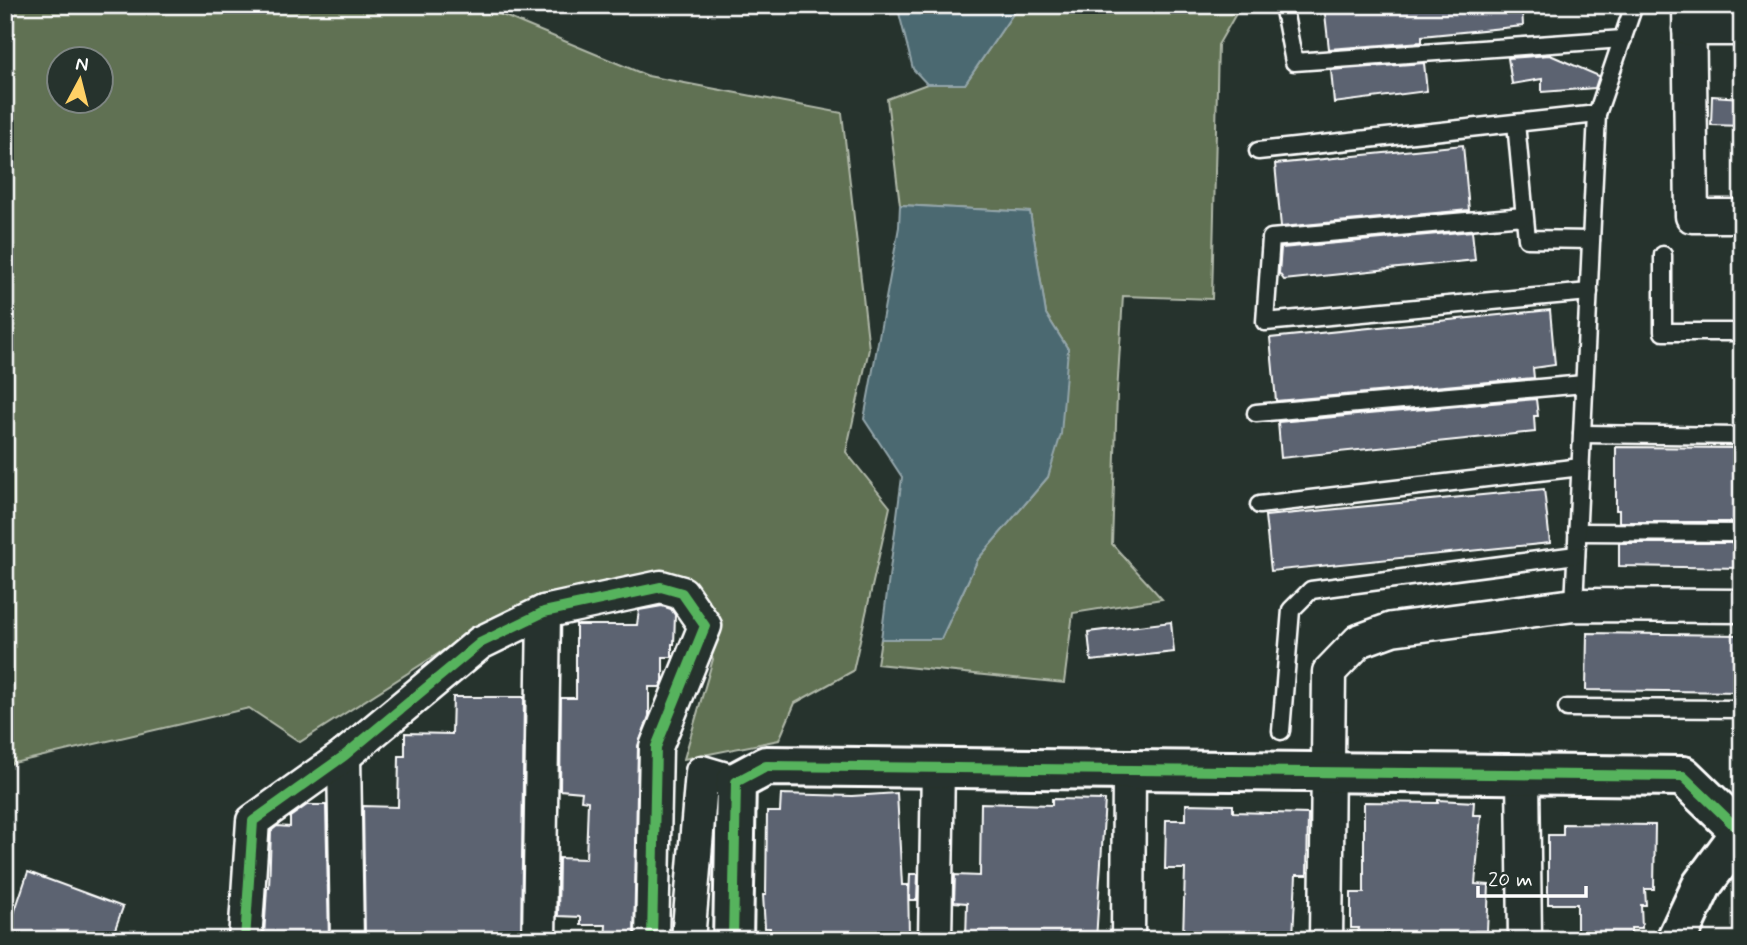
<svg xmlns="http://www.w3.org/2000/svg" width="1747" height="945" font-family="Mynerve,sans-serif">
<rect width="100%" height="100%" fill="#26332d"/>
<filter id="ink" filterUnits="userSpaceOnUse"><feTurbulence type="fractalNoise" baseFrequency=".0143" numOctaves="2"/><feDisplacementMap in="SourceGraphic" scale="14" xChannelSelector="R" yChannelSelector="G"/><feConvolveMatrix kernelMatrix="1 2 1 2 8 2 1 2 1" color-interpolation-filters="sRGB"/></filter>
<g filter="url(#ink)">
<g fill="#607153" stroke="#b0b8a9" stroke-width="2" fill-rule="evenodd">
<path d="M5 5H478L648 76 842 113 869 349 846 452 890 507 853 671 795 703 779 740 684 759 713 659 681 593 491 620 300 742 249 708 5 765ZM60 60H102V102H60Z"/>
<path d="M1019 5H1241L1218 45 1212 299 1123 296 1117 394 1112 544 1162 599 1073 613 1064 683 877 664 881 639H941L978 559 1048 477 1068 349 1046 314 1030 212 900 205 887 99 927 84H965Z"/>
</g>
<g fill="#4b6971" stroke="#93a5aa" stroke-width="2">
<path d="M897 5H1019L965 84H927L913 69Z"/>
<path d="M900 205 1030 212 1046 314 1068 349 1061 434 1048 477 978 559 941 639H881L902 477 864 419 899 227Z"/>
</g>
<g fill="#5c6371" stroke="#fff" stroke-width="2">
<path d="M1324 5H1522L1523 26 1422 36V42L1329 49Z"/>
<path d="M1550 55 1599 76 1595 88 1542 92V79L1512 84 1508 58Z"/>
<path d="M1424 63 1427 91 1334 103 1331 70Z"/>
<path d="M1712 96 1742 98V126L1711 125Z"/>
<path d="M1463 145 1469 210 1281 227 1275 164Z"/>
<path d="M1472 231 1475 260 1284 280 1279 273 1281 248Z"/>
<path d="M1550 310 1555 365 1533 368 1534 378 1276 401 1270 338Z"/>
<path d="M1536 399 1538 416H1534L1535 432 1281 458 1278 422Z"/>
<path d="M1616 447 1742 448V522H1619V510H1616Z"/>
<path d="M1544 489 1550 543 1271 571 1265 516Z"/>
<path d="M1619 543H1742V568L1619 566Z"/>
<path d="M662 606 671 609 675 615 674 644H672V657H663V681L660 687H649V716L638 746 634 940H605L606 925H581V917L558 916 559 858 586 859 588 801 581 800 582 792 560 790 561 698H576V625H637L639 610Z"/>
<path d="M1171 622 1174 652 1091 661 1088 632Z"/>
<path d="M1587 633 1742 635V692L1586 690Z"/>
<path d="M453 697H524L521 940 365 939 363 806 398 807 399 756H405V733L452 734Z"/>
<path d="M897 793 902 885H908L909 934 798 937V932L770 934V928H765L763 895H766L767 812H780L781 794 852 796Z"/>
<path d="M1052 799 1105 800 1096 940H966L967 903 954 902 955 875 980 876 981 803 1052 805Z"/>
<path d="M1438 800 1474 802 1473 815H1481L1475 884 1489 885 1487 931H1475V940H1432L1433 933H1358L1359 928H1351V893H1364V802L1438 803Z"/>
<path d="M1186 804 1233 805V812L1308 814 1307 875H1296L1293 937 1284 936V940H1238L1183 937 1185 869H1165L1166 820H1186Z"/>
<path d="M307 805H326L329 940H279V937L264 936 267 888H269L271 831 277 826 290 827V817Z"/>
<path d="M1563 824 1655 825 1654 889H1645L1646 905H1641L1642 928H1631V940H1577V904H1548V835H1563Z"/>
<path d="M28 872 123 907 111 940H5Z"/>
<path d="M910 874H918L917 900H909Z"/>
</g>
<g fill="none" stroke-linecap="round" stroke-linejoin="round">
<g stroke="#fff" stroke-width="21">
<g id="service">
<path d="M1283 5 1294 62 1623 39"/>
<path d="M1516 123 1527 239 1591 240"/>
<path d="M1258 151 1597 114"/>
<path d="M1524 216 1271 238 1265 322 1589 292"/>
<path d="M1663 255V332H1742"/>
<path d="M1256 413 1584 384"/>
<path d="M1582 434 1742 436"/>
<path d="M1259 505 1581 467"/>
<path d="M1577 532 1742 533"/>
<path d="M1574 605 1597 114 1634 5"/>
<path d="M1567 708 1742 709"/>
<path d="M1281 731 1291 610 1311 590 1576 555"/>
</g>
</g>
<g stroke="#fff" stroke-width="37">
<g id="minor">
<path d="M1689 5 1692 216H1742"/>
<path d="M1689 29H1742"/>
<path d="M344 756 347 940"/>
<path d="M1523 774 1525 940"/>
<path d="M245 940 253 821 344 756 480 643 544 612 661 587 682 593 705 626 656 747 652 940"/>
<path d="M539 940 544 612"/>
<path d="M688 940 702 772 736 782"/>
<path d="M935 940 938 768"/>
<path d="M1128 940 1129 770"/>
<path d="M1326 940 1329 672 1359 641 1392 629 1574 605 1742 606"/>
</g>
</g>
<g stroke="#fff" stroke-width="44">
<g id="tertiary">
<path d="M733 940 736 782 766 766 1683 776 1741 832"/>
<path d="M1676 940 1702 885 1742 831"/>
</g>
</g>
<use href="#service" stroke="#26332d" stroke-width="16"/>
<use href="#minor" stroke="#26332d" stroke-width="32"/>
<use href="#tertiary" stroke="#26332d" stroke-width="38"/>
<g stroke="#26332d" stroke-width="15">
<g id="cycleway">
<path d="M245 940 253 821 344 756 480 643 544 612 661 587 682 593 705 626 656 747 652 940"/>
<path d="M733 940 736 782 766 766 1683 776 1741 832"/>
</g>
</g>
<use href="#cycleway" stroke="#56b35d" stroke-width="10"/>
</g>
</g>
<rect width="1747" height="945" fill="none" stroke="#26332d" stroke-width="28"/>
<rect x="14" y="14" width="1719" height="917" fill="none" stroke="#fff" stroke-width="2.5" filter="url(#ink)"/>
<g transform="translate(80 80) rotate(7)"><circle r="33" fill="#26332d" stroke="#7d8581" stroke-width="2"/>
<path d="M0-5L12 26L0 18L-12 26Z" fill="#ffd166"/>
<text y="-10" font-size="19" font-weight="bold" text-anchor="middle" fill="#ffffff">N</text>
</g>
<path d="M1478 886v10h108v-10" fill="none" stroke="#ffffff" stroke-width="3.5"/>
<text x="1488" y="886" font-size="21" fill="#ffffff" stroke="#26332d" stroke-width="5" paint-order="stroke">20 m</text>
</svg>
